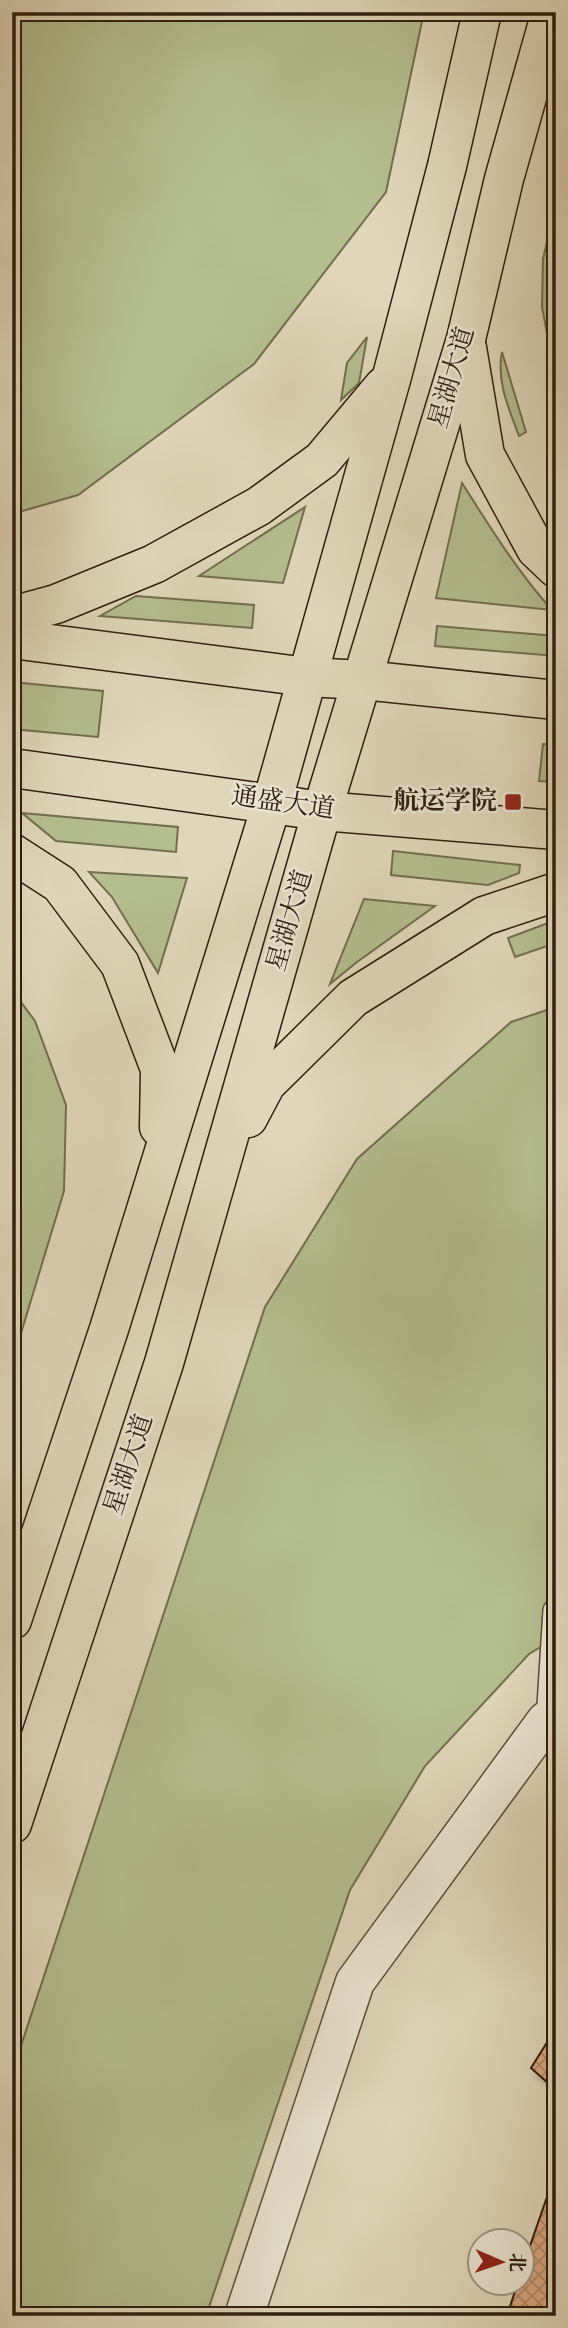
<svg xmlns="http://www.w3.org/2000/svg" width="568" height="2328" font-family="'Sorts Mill Goudy','Noto Serif SC',serif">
<defs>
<pattern id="building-cross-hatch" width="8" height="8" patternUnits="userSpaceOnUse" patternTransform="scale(1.75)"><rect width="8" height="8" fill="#dba982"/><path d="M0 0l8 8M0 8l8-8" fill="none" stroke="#b28969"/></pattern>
<filter id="shadow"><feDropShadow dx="6" dy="6" stdDeviation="3.5" flood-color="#0004"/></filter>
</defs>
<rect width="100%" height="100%" fill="#e0d7bb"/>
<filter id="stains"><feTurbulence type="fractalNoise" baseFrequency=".00286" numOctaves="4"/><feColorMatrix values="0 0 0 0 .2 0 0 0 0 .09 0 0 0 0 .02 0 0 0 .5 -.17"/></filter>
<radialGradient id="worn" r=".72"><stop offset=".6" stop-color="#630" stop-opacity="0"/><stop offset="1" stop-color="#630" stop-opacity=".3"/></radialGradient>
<g fill="#b4be8f" stroke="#726e4f" stroke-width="2">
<path d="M12 12H424L386 192 254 364 78 495 12 514Z"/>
<path d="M556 203V380L542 307 543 259Z"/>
<path d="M367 337 359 383 341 400 347 363Z"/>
<path d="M502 352 526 432 519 436C509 409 496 381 502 352Z"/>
<path d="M462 483C490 527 517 571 552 610L436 598Z"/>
<path d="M305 507 283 583 199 576Z"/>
<path d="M136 596 254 605 252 628 100 616Z"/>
<path d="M437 626 556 636V656L435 646Z"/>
<path d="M12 682 103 691 98 737 12 729Z"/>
<path d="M543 744 556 745V782L539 781Z"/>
<path d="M22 813 178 827 176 852 56 841Z"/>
<path d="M393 851 520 865 519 873 488 885 391 875Z"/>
<path d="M89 872 187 878 158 973 112 897Z"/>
<path d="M364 899 435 906 357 962 330 984Z"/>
<path d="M556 920V943L515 957 508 938Z"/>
<path d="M12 990 35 1021 66 1105 64 1191 12 1363Z"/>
<path d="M556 1007V1638L529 1654 425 1766 350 1890 206 2316H12V2073L265 1307 357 1159 511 1022Z"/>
</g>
<g fill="url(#building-cross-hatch)" stroke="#2f1e0f" stroke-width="2" filter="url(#shadow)">
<path d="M556 2028V2090L531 2068Z"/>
<path d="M556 2171V2316H507L518 2282H522V2269Z"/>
</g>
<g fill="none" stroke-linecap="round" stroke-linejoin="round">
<g stroke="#5b4c3a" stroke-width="22">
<path id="lane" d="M546 1721 553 1610 556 1607"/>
</g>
<g stroke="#5b4c3a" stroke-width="41">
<path id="street" d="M244 2316 355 1982 546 1721 556 1714"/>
</g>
<g stroke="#2f1e0f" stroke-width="41">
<g id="primary">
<path d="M467 348 485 455 536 549 556 568"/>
<path d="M12 616 56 604 154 564 259 506 322 460 384 386"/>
<path d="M12 639 307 677 363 680 556 700"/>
<path d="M12 768 322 811 556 830"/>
<path d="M12 853 60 884 120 964 160 1069 159 1127"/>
<path d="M248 1118 266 1084 353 998 484 916 556 892"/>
<path d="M12 1620 109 1329 272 803 392 376 447 166 482 12"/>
<path d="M12 1824 164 1363 322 811 466 339 504 179 551 12"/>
</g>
</g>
<use href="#lane" stroke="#ebe5d3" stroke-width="19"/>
<use href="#street" stroke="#ebe5d3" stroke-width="38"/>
<use href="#primary" stroke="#e0d7bb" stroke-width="38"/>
</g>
<rect fill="#8f2418" stroke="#ebe5d3" stroke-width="2.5" x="504" y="793" width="18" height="18" rx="3.5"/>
<g text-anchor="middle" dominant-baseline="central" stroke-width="5" stroke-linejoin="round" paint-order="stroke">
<g font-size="26" fill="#2f1e0f" stroke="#ebe5d3">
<text transform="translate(453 378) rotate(-74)">星湖大道</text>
<text transform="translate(283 804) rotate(8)">通盛大道</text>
<text transform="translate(291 921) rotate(-74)">星湖大道</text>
<text transform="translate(130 1465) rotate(-72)">星湖大道</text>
</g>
<g font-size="26" font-weight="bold" fill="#2f1e0f" stroke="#ebe5d3" text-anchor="end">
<text x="497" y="802">航运学院</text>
</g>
</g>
<rect width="568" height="2328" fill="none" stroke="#e0d7bb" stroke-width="42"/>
<rect x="14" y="14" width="540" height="2300" fill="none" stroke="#2f1e0f" stroke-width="3.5"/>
<rect x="21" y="21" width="526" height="2286" fill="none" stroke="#2f1e0f" stroke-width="2"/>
<g transform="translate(501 2262) rotate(92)"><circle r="33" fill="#ebe5d3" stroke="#a09585" stroke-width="2"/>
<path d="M0-5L12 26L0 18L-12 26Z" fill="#8f2418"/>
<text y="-10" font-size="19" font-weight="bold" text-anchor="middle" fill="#2f1e0f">北</text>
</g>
<rect width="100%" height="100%" filter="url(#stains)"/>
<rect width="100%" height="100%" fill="url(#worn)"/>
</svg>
